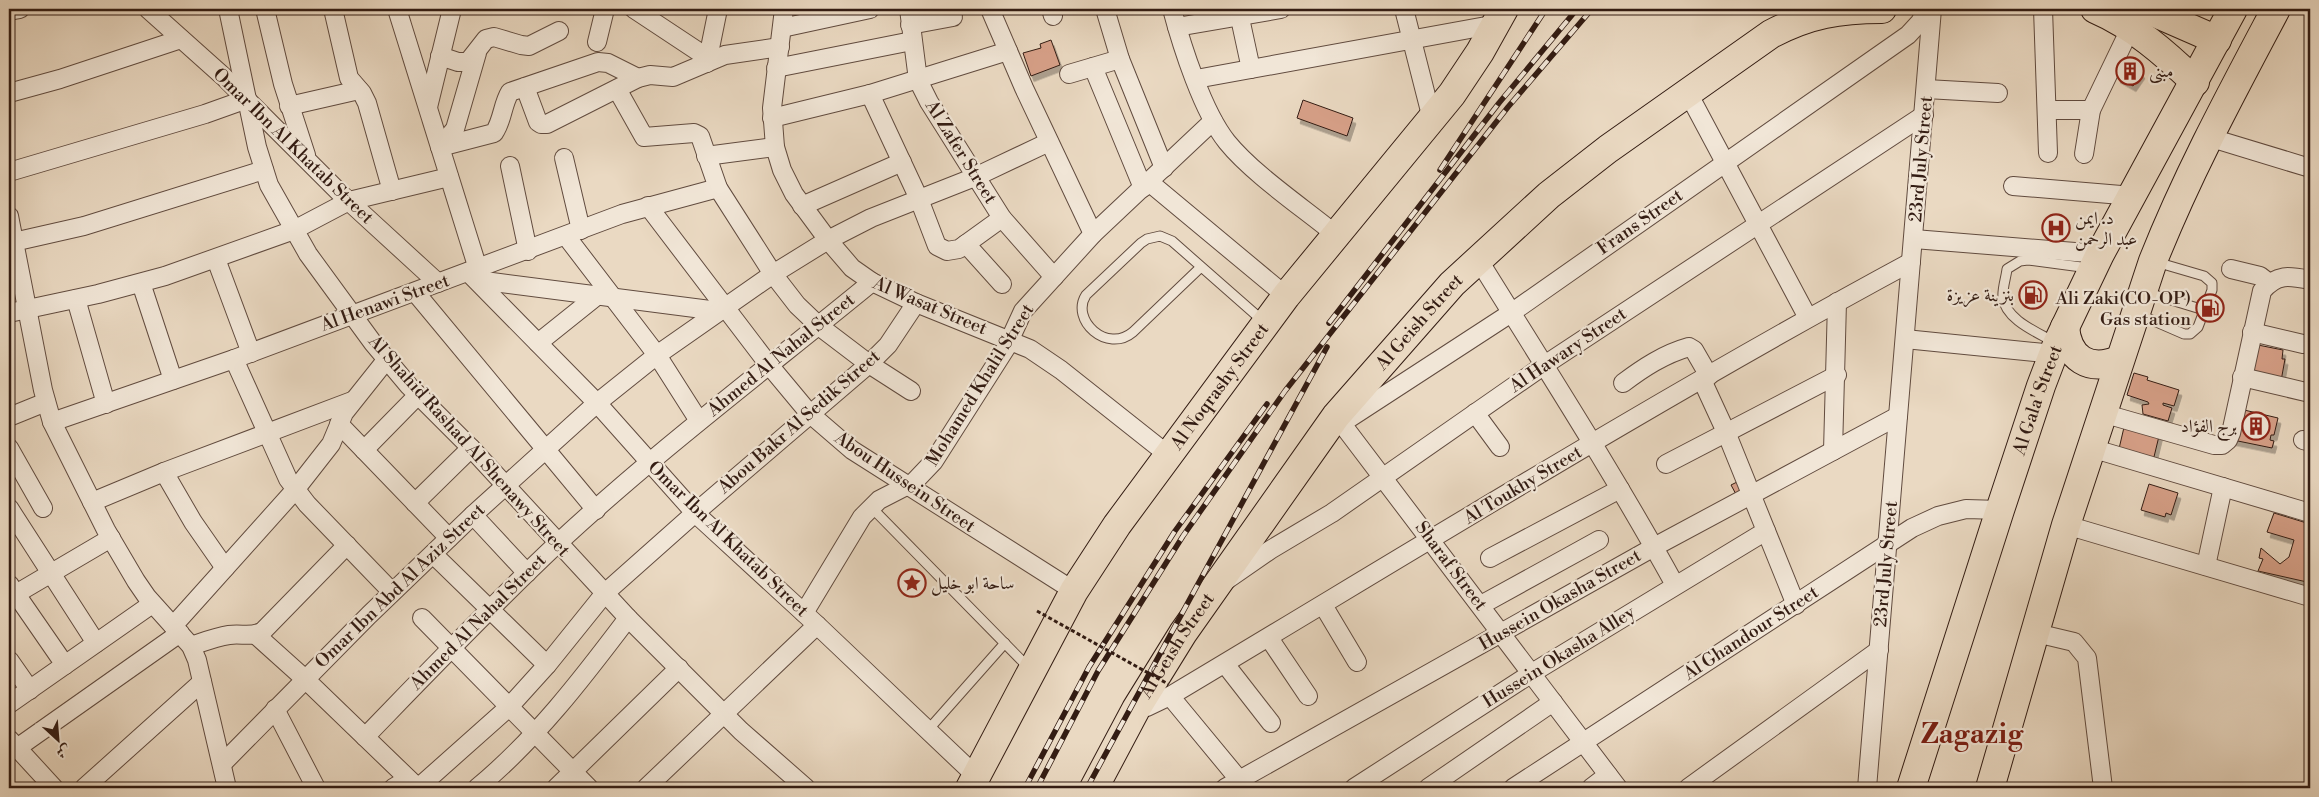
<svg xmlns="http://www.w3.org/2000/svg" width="2319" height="797" font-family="'Libre Bodoni',Amiri,serif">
<defs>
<filter id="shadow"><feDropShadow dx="3" dy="5.5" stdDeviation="0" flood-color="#0004"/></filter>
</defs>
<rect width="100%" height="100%" fill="#ead9c2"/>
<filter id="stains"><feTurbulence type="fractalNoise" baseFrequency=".004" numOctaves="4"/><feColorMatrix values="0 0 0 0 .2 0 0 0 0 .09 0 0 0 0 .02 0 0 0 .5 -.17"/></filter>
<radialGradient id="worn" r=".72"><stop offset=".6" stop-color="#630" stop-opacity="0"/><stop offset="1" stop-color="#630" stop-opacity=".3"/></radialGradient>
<g fill="#d7a088" stroke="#331c13" filter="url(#shadow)">
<path d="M1051 40 1060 65 1031 76 1023 53 1041 48 1040 44Z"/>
<path d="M2131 60 2140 64 2137 69 2142 73 2133 86 2117 77Z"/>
<path d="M1303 100 1353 118 1347 136 1297 118Z"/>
<path d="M2258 345 2283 350 2282 359H2285L2281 381 2253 376Z"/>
<path d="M2134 373 2148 377 2147 380 2179 390 2174 406 2163 403V405L2172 408 2168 421 2143 414 2142 405 2149 404 2148 402 2127 395Z"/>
<path d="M2240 409 2278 418 2274 435H2271L2270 440 2274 441 2272 448 2233 440Z"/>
<path d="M2125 423 2160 432 2153 461 2118 453Z"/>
<path d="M1739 481 1744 492 1737 496 1731 485Z"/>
<path d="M2149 484 2178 493 2171 515 2166 513 2165 517 2141 510Z"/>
<path d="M2274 513 2310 524V579L2307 582 2258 571 2263 559 2259 558 2261 548 2280 564 2289 557 2294 540 2267 532Z"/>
</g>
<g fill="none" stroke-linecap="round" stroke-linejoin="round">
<g stroke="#614b3f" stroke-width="11">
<g id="lane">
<path d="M1201 267 1133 332C1107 354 1070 320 1086 295L1141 243 1147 239 1160 236 1172 241 1263 321"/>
<path d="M2145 292 2204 310"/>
<path d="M2138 314 2184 334H2190L2198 327 2212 290V283L2204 276 2156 262"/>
<path d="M2056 343C2039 333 2005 320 2003 297 2002 289 2006 278 2007 269L2020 261 2028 260 2089 268"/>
<path d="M871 507 1030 669"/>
<path d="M928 730 1005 643"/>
</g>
</g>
<g stroke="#614b3f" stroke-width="20">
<g id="street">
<path d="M148 9 224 77 342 195 438 283"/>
<path d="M228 9 257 147 269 185 308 254 373 343 409 386 471 448 628 618 741 731 806 788"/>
<path d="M265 9 283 84 306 155"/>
<path d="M333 9 349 78 362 93 367 103 392 191"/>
<path d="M397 9 478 269"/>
<path d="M634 9 708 58"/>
<path d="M784 9 772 108 775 147 782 170 794 194 828 240 852 268 872 282 916 303 1030 349 1061 370 1167 454"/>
<path d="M909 9 918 80 929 102 1002 218 1054 277"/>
<path d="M990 9 1024 88 1093 234"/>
<path d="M1051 9 1053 16"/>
<path d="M1105 9 1120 59 1164 168"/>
<path d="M1172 9C1182 47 1203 112 1227 142 1253 174 1302 207 1335 234"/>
<path d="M1238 9 1251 69"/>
<path d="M1404 9 1432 119"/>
<path d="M2043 9 2048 153"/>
<path d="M9 11 20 9"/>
<path d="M910 25 953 17"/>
<path d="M1177 27 1281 9"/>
<path d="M782 28 870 9"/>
<path d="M597 42 605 9"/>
<path d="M440 56 458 62H468L486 39 494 37 521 45 529 46 559 31"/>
<path d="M707 63 718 9"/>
<path d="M1093 67 1143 188"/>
<path d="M776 68 912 41"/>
<path d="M1069 74 1120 59"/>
<path d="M1196 79 1497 24"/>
<path d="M525 87 538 122 541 124H547L638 78 650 75 673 77 725 55 780 47"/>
<path d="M617 89 644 137 694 133 700 136 718 188 773 274 797 305 819 326 869 364 911 391"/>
<path d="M1926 89 1998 93"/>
<path d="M9 93 60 79 181 39"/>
<path d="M1688 93 1808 318"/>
<path d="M870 94 919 199 937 246 947 251 959 249 1002 218"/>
<path d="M289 106 359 90"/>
<path d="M428 107 452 9"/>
<path d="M2047 110H2091"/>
<path d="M772 118 870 94 1008 51"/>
<path d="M2208 137 2310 168"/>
<path d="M440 147 494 133C503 120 502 105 510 92L598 62 608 63 638 78"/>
<path d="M440 147 455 129 477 53"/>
<path d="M2084 154 2091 110 2131 27"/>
<path d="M706 156 775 147"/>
<path d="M564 158 581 230"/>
<path d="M510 166 528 251"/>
<path d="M9 172 205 114 247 99"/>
<path d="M1149 182 1286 296"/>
<path d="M2013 186 2133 196"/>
<path d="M648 206 769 365 809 413 852 450 1074 591"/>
<path d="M802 206 902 162"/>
<path d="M9 216 43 390 52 422 106 530 136 581 147 597 191 646 197 660 227 788"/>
<path d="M566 236 657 355 699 421"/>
<path d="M1914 239 2100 254"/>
<path d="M9 243 84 226 264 170"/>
<path d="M966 244 1002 284"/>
<path d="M216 259 251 353"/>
<path d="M1478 259C1545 367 1614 474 1675 585"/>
<path d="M2231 269 2260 276 2269 283"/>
<path d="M468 272 597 403 695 513 817 625 976 776"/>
<path d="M477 280 718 311"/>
<path d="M141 283 173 380"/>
<path d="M415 292 596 510"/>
<path d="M76 299 106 404"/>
<path d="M9 313 98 294 165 276 294 230 349 201 449 177"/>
<path d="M2252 332 2303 344"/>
<path d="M1905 339 2054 354"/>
<path d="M538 343 598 295"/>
<path d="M234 359 288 479 307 504 392 592"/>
<path d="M2242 377 2310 393"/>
<path d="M1702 380 1726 432 1796 605"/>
<path d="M1623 383C1643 368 1664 354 1689 347L1694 350 1709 376"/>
<path d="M1475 413 1500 447"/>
<path d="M2102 413 2214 445H2222L2228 440 2231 433 2262 291C2277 273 2290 276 2310 280"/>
<path d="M1336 416 1618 788"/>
<path d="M9 417 46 402"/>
<path d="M52 422 234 359 622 214 718 188"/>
<path d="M1342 423 1511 313 1908 35 1920 22 1927 9"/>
<path d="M339 424 449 538"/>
<path d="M2303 440 2310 442"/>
<path d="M9 448 43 508"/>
<path d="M2091 448 2310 513"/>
<path d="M364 450 418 395"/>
<path d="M1833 451 1837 302"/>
<path d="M1666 464 1837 375"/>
<path d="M164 472 193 522 225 568"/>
<path d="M92 502 164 472 352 401"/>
<path d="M415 503 471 448"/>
<path d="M9 508 96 643"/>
<path d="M473 515 527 573"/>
<path d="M2066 525 2310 597"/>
<path d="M433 554 547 665"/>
<path d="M1490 558 1620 489"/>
<path d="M2206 566 2223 487"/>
<path d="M1228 579 1270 550 1332 513 1543 366 1924 115"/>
<path d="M9 584 65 665"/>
<path d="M9 598 111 538"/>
<path d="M1323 605 1357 662"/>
<path d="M1481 605 1599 540"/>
<path d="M804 613 862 517 879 500 914 482 934 461 1006 348 1023 311 1093 234 1213 121"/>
<path d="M422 618 589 788"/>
<path d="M173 626 295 490 331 444 344 413 387 359"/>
<path d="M2036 633 2074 642 2087 658 2103 788"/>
<path d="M256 635 305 679 418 788"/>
<path d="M1269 638 1308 696"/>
<path d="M191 646C203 642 216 637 229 635 242 633 252 638 263 631L347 545"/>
<path d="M9 660 30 690"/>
<path d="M1225 664 1271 723"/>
<path d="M1170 696 1246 788"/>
<path d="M9 704 152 604"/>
<path d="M275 709 316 788"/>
<path d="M1136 709 1147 707 1170 696C1416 549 1659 398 1911 262"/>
<path d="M365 737C428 672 491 606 557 544 657 451 766 369 872 282"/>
<path d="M9 739 54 788"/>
<path d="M17 748 180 633"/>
<path d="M222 764 369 615 473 515 597 403 657 355 773 274 828 240 871 218 975 177 1049 142"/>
<path d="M84 788 202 682"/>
<path d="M393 788 408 779"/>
<path d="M418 788 509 707 547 665 605 593 695 513 869 364 888 345 916 303"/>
<path d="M477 788C536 739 582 679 628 618"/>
<path d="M556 788 679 668"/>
<path d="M646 788 817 625"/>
<path d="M1225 788 1654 547 1898 416"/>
<path d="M1354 788 1532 673 1766 531"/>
<path d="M1428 788 1553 702"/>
<path d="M1513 788 1912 528 1938 516 1966 509 2000 510"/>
<path d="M1591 788 1608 775"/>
<path d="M1688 788 1879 650"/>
<path d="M1867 788 1932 9"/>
</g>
</g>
<g stroke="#331c13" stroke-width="30">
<g id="primary">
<path d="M2095 9C2134 26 2165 53 2195 82"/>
<path d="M2146 9 2217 40"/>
<path id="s1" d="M970 788 1074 591 1117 525 1286 296 1452 94 1480 52 1504 9"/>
<path id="s2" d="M1094 788 1136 709 1183 633 1336 416 1452 284 1549 195 1608 149 1771 34C1809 14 1839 9 1882 9"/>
</g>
</g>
<g stroke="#331c13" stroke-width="30">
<g id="highway">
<path d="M2065 327C2068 359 2089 372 2119 360"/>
<path id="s3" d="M1911 788 2000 510 2041 386 2057 344 2100 254 2233 9"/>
<path d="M1990 788 2066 525 2153 261C2188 173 2232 92 2276 9"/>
</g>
</g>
<use href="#lane" stroke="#f1e6d7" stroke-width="9"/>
<use href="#street" stroke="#f1e6d7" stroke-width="18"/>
<use href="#primary" stroke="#ead9c2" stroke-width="28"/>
<use href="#highway" stroke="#ead9c2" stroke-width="28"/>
<g stroke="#331c13" stroke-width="5.5">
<g id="rail">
<path d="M1440 170 1546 9"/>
<path d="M1329 323 1499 103 1577 9"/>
<path d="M1025 788 1089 667 1175 531 1267 404"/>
<path d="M1037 788 1098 671 1183 536 1285 391 1508 107 1592 9"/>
<path d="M1087 788 1327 347"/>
</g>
</g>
<use href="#rail" stroke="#f1e6d7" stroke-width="4" stroke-dasharray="11" stroke-linecap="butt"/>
<path stroke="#331c13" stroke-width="3" stroke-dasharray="4 2.5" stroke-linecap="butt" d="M1037 611 1168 684"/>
</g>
<defs>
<g id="building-ring" transform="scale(1.4375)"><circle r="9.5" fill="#f1e6d7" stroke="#8f2418" stroke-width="1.5"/><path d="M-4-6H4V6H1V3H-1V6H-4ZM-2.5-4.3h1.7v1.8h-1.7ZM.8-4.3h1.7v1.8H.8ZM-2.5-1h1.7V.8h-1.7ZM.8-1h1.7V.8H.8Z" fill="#8f2418"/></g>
<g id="hospital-ring" transform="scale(1.4375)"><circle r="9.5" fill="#f1e6d7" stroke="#8f2418" stroke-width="1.5"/><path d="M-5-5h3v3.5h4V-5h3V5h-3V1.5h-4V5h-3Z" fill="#8f2418"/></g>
<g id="fuel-ring" transform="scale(1.4375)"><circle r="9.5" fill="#f1e6d7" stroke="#8f2418" stroke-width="1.5"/><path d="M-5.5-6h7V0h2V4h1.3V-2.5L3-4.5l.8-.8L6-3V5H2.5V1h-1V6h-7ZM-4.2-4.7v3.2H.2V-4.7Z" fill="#8f2418"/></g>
<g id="sight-ring" transform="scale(1.4375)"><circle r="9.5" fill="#f1e6d7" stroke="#8f2418" stroke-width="1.5"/><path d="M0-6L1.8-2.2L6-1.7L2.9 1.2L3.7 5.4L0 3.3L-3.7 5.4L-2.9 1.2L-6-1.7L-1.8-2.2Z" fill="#8f2418"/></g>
</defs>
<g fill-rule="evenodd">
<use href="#building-ring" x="2130" y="71"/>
<use href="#hospital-ring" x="2056" y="228"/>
<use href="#fuel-ring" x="2033" y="295"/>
<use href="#fuel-ring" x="2210" y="308"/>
<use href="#building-ring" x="2256" y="426"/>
<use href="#sight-ring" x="912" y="583"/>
</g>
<g text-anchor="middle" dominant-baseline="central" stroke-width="4.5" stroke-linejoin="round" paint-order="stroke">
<g font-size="18" fill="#331c13" stroke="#f1e6d7" text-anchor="start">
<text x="2149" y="71">مبنى</text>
<text x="2075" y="218">د. ايمن<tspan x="2075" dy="21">عبد الرحمن</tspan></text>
<text x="2014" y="295" text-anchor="end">بنزينة عزيزة</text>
<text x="2191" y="298" text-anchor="end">Ali Zaki(CO-OP)<tspan x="2191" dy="21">Gas station</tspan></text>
<text x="2237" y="426" text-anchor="end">برج الفؤاد</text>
<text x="931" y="583">ساحة ابو خليل</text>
</g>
<g font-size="18" fill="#331c13" stroke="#f1e6d7">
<text transform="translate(293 146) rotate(44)">Omar Ibn Al Khatab Street</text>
<text transform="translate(961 152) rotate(58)">Al Zafer Street</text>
<text transform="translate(1921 159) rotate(-85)">23rd July Street</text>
<text transform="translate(1640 222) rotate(-35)">Frans Street</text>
<text transform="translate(385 303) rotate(-20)">Al Henawi Street</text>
<text transform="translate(930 306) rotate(23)">Al Wasat Street</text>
<text stroke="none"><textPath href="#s2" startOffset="570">Al Geish Street</textPath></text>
<text transform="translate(1568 350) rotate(-34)">Al Hawary Street</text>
<text transform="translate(781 355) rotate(-39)">Ahmed Al Nahal Street</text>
<text transform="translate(980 385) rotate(-58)">Mohamed Khalil Street</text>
<text stroke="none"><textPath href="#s1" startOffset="474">Al Noqrashy Street</textPath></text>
<text stroke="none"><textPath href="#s3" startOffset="408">Al Gala' Street</textPath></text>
<text transform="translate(799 422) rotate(-41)">Abou Bakr Al Sedik Street</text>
<text transform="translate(469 446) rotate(48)">Al Shahid Rashad Al Shenawy Street</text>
<text transform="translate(905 482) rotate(34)">Abou Hussein Street</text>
<text transform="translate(1523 485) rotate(-31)">Al Toukhy Street</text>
<text transform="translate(728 539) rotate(44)">Omar Ibn Al Khatab Street</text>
<text transform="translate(1886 564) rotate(-85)">23rd July Street</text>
<text transform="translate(1451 566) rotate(53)">Sharaf Street</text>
<text transform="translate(400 586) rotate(-44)">Omar Ibn Abd Al Aziz Street</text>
<text transform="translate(1560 600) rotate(-30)">Hussein Okasha Street</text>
<text transform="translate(478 622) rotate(-45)">Ahmed Al Nahal Street</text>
<text transform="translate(1751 633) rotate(-33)">Al Ghandour Street</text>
<text stroke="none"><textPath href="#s2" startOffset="165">Al Geish Street</textPath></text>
<text transform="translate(1559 657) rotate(-32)">Hussein Okasha Alley</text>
</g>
<g font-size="28" font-weight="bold" fill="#7a1f14" stroke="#f1e6d7">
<text x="1972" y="734">Zagazig</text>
</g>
</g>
<rect width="2319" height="797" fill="none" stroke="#ead9c2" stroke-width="30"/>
<rect x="10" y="10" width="2299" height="777" fill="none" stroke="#331c13" stroke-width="2.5"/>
<rect x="15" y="15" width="2289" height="767" fill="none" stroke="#331c13"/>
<g transform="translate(58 740) rotate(154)" stroke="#f1e6d7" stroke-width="4" paint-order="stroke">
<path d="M0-4L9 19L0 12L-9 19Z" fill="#331c13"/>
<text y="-8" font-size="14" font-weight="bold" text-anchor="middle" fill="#331c13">ش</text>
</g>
<rect width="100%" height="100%" filter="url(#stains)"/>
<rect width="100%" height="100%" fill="url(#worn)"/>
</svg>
